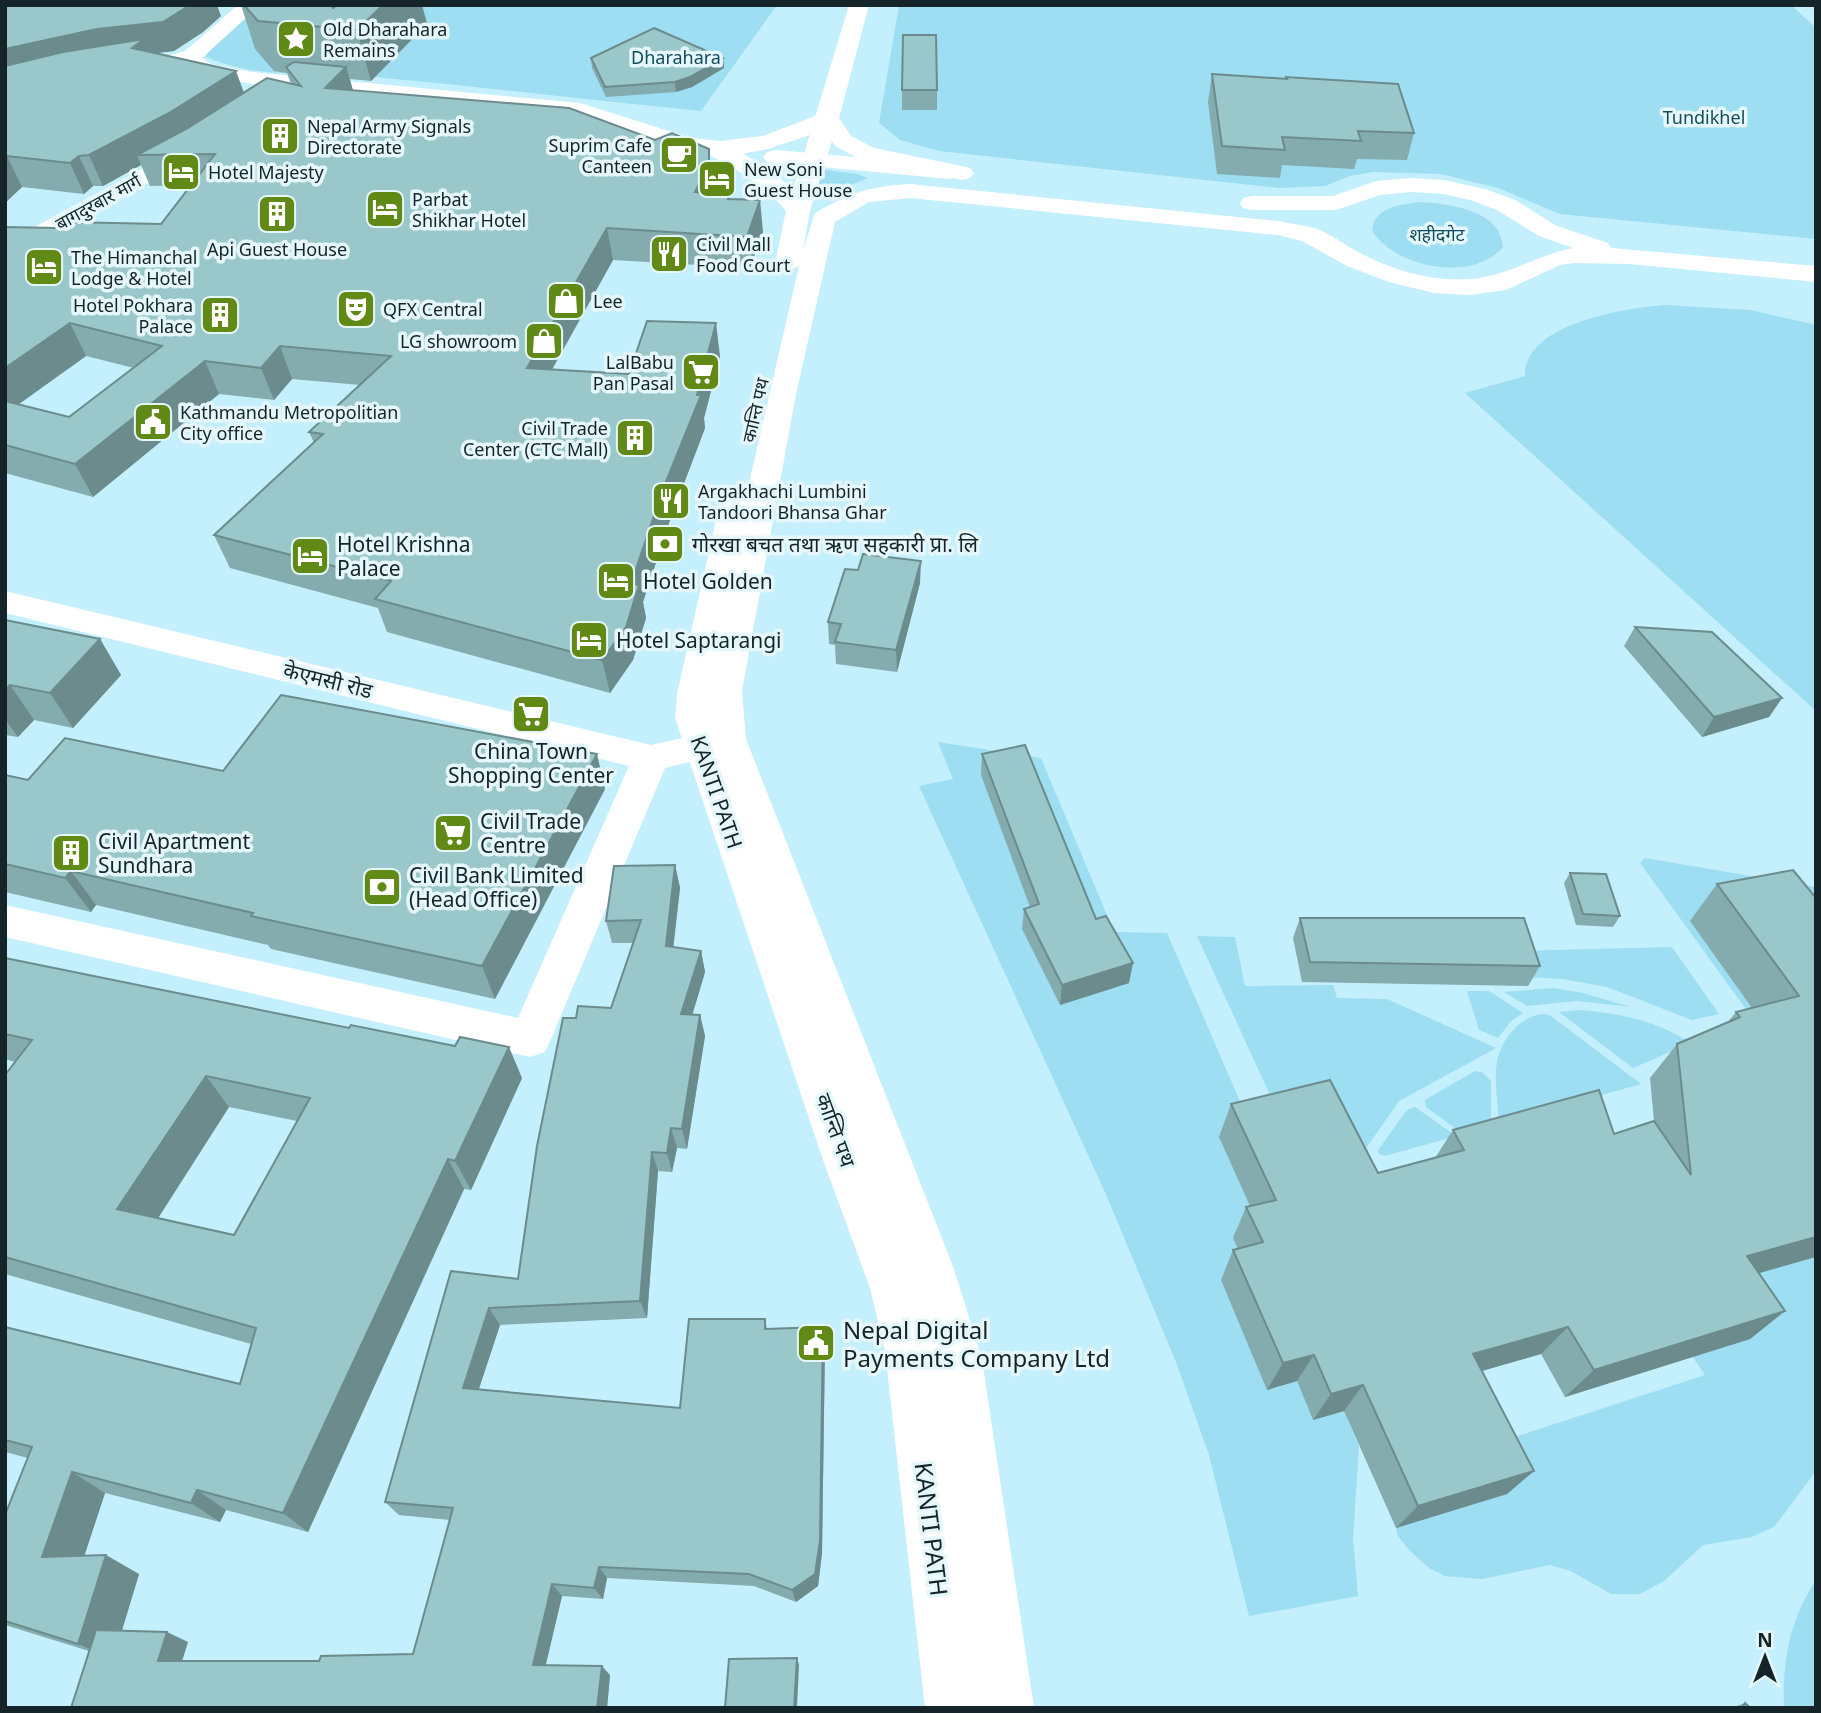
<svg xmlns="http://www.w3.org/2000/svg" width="1821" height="1713" font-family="'Noto Sans','Noto Sans Devanagari',sans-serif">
<rect width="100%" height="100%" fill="#c4effc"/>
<g fill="#9ddef2">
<path d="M263 5H777L701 111C592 100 483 87 374 77 318 72 259 80 206 57 215 34 244 19 263 5Z"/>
<path d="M899 5H1791L1816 28V239L1560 214 1498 188 1441 174 1373 172 1350 176 1325 186 1279 188 939 151 900 140 879 123Z"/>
<path d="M818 169 858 174 867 178C861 182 815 198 810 198Z"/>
<path d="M1420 202C1450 204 1501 210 1503 247 1473 283 1394 268 1372 230 1376 206 1400 205 1420 202Z"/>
<path d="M1665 305 1750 310 1816 325V711L1465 393 1525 376C1524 323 1626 308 1665 305Z"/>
<path d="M938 742 1041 758 1114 932 1167 933 1252 1129 1262 1231 1249 1272 1267 1390 1297 1381 1313 1420 1344 1411 1359 1446 1353 1539 1358 1596 1249 1616 1209 1455 1176 1362 1105 1192 919 786 953 779Z"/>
<path d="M1645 858 1816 887V1021L1764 1034 1640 863Z"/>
<path d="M1197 936 1235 937 1245 986 1333 985 1337 998 1387 999 1496 1048 1399 1101 1355 1164 1282 1121Z"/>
<path d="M1672 947 1719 1014 1692 1020 1607 987 1563 979 1525 977 1517 951Z"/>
<path d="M1554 988 1583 993 1631 1007 1577 1001 1527 1006 1504 992Z"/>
<path d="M1467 991H1489L1523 1013 1511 1021 1498 1038 1479 1030Z"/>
<path d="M1580 1010C1620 1013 1657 1021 1691 1043L1633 1068 1559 1012Z"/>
<path d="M1545 1014 1551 1016 1641 1084 1499 1124C1498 1104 1493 1077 1498 1057 1504 1036 1523 1014 1545 1014Z"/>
<path d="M1475 1071 1482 1072 1491 1081V1126L1463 1134 1426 1107 1425 1100Z"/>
<path d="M1415 1107 1456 1136 1385 1156 1379 1154 1378 1150 1407 1110Z"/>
<path d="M1816 1257V1471L1775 1526 1752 1537 1703 1545 1664 1581 1640 1594H1611L1571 1571 1550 1565 1482 1579 1445 1576 1429 1568 1409 1550 1398 1536 1396 1528 1507 1494 1490 1445 1705 1375 1692 1356 1751 1275Z"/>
<path d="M1816 1580V1708H1784C1782 1661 1790 1619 1816 1580Z"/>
</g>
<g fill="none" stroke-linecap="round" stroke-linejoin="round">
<g fill="#fff" fill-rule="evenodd">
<path d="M190 143 198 145 201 150 198 155 14 258 5 260V243Z"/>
<path d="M5 591 651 745 701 734 714 738 719 747 714 756 665 768 551 1039 545 1052 530 1057 5 937V905L518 1018 629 766 5 613Z"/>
</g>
<g fill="#fff" fill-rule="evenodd">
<path d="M238 5H260L202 58 211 64 252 72 580 103 691 138 720 141 763 136 828 111 836 113 839 118 836 123 807 136 768 149 736 155 704 154 664 144 580 117 252 84 198 73 183 64H167L164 60 167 56 185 51Z"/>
<path d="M775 150 950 165 958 167 962 172 958 177 950 179 767 162 763 157 767 152Z"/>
</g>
<path fill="#fff" fill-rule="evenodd" d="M849 5H869L839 118 851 136 874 148 962 166 970 168 974 173 970 178 962 180 859 159 835 146 832 141 810 211 803 250 815 213C852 192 867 187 910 184L1278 221C1291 224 1307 225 1320 230 1335 237 1348 247 1362 254 1394 271 1435 282 1471 279 1509 276 1536 255 1573 248L1539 236 1497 210 1470 200 1444 194 1411 192 1380 195 1336 210H1252L1243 208 1240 203 1243 198 1252 196H1333L1376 181 1411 178 1444 180 1485 189 1515 200 1557 226 1608 243 1611 248 1816 266V282L1630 264 1575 263 1560 265 1506 290 1469 295 1434 293 1389 282 1347 266 1302 241 1278 235 910 198 869 202 835 222 796 394 742 691 746 739 954 1269 982 1359 1034 1708H925L885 1351 870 1288 823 1160 675 718 677 694 720 502 724 495 735 493 746 496 799 266 788 271 779 268 775 263 786 211C766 186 739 171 711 156L708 151 711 146C733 141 777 174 793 190Z"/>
</g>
<g fill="#84abad" fill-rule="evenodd">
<path d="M5 5 221 16 203 32 174 51 154 53 244 93 291 84 287 73 274 71 255 49 241 5H331L333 8 337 5H422L427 24 371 81 350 79 353 91 709 149 712 180V193L731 199 763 232 750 268 613 260 552 370 629 374 720 356 704 418 705 428 669 523 643 602 646 618 633 660 610 693 387 632 378 608 230 568 214 535 314 443 309 432 360 385 292 379 274 400 219 394 93 497 5 473V227L58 228 161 224 191 185 150 186 141 165 103 186H93L84 194 22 187 5 203ZM86 356 134 368 69 417 19 404Z"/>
<path d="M591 58H723L724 68 692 87 676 92 606 97 592 68Z"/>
<path d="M1212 74 1286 79V77L1414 133 1407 160 1357 159 1354 169 1282 165 1280 178 1217 174 1208 102Z"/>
<rect x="902" y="90" width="35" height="20"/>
<path d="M920 583 897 672 836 664 835 645 829 644 828 622Z"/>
<path d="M5 620 100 639 121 675 73 728 34 720 18 737 5 735Z"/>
<path d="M1635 627 1782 698 1769 717 1702 737 1624 646Z"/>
<path d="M982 754 1096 919 1129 983 1060 1005 1022 929 1024 909 1030 907 981 775Z"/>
<path d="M223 771 605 789 495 999 271 949 268 945 96 905 91 912 5 892V775L28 780Z"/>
<path d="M675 865 680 888 673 947 701 951 705 972 692 1015H700L705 1036 687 1149 677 1148 672 1172 658 1171 647 1318 500 1325 479 1389 680 1408 765 1319 767 1329 823 1327 825 1343 822 1553 818 1586 796 1602 754 1586 607 1578 603 1599 562 1596 546 1665 610 1675 607 1708 89 1651 5 1625V1515L28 1458 5 1452V1327L240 1384 251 1344 5 1274V1075L15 1062 5 1059V958L522 1078 471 1190 464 1189 308 1532 226 1510 220 1522 105 1493 84 1556 139 1574 122 1631 188 1642 182 1661H319L413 1654 450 1520 399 1515 385 1502 451 1271 518 1279 576 1018 611 1008 633 943H612L606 921ZM229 1107 297 1121 234 1235 158 1218Z"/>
<path d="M1570 873 1620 916 1613 927 1576 925 1564 883Z"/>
<path d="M1717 884 1816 898 1759 1273 1785 1311 1750 1339 1565 1397 1541 1354 1482 1371 1534 1471 1507 1494 1396 1528 1344 1411 1313 1420 1297 1381 1267 1390 1221 1280 1233 1250 1238 1249 1233 1238 1246 1207 1250 1206 1219 1137 1231 1104 1378 1173 1435 1158 1453 1130 1614 1134 1654 1121 1650 1078 1677 1044 1728 1022 1736 1012 1752 1008 1690 921Z"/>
<path d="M1300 918 1540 966 1528 986 1302 982 1293 938Z"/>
<path d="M1745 1703 1750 1708H1731Z"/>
</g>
<g fill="#6c8b8d">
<path d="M190 5H217L221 16 203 32 174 51 150 54 5 81V49Z"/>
<path d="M383 5H422L427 24 371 81 357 30Z"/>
<path d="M723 58 724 68 692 87 676 92 675 82Z"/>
<path d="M346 67 355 97 325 88Z"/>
<path d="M236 71 247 101 137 155 141 165 103 186 89 155Z"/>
<path d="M709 149 712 180V194L695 192Z"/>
<path d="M7 156 22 187 5 203V158Z"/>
<path d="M79 156 93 186 84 194 70 163Z"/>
<path d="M760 200 763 232 750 268 747 237Z"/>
<path d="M607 228 613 260 534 401 527 368Z"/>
<path d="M70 323 86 356 5 414V368Z"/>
<path d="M716 323 720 356 704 418 705 428 669 523 643 602 646 618 633 660 610 693 602 660 631 584 697 395Z"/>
<path d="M280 346 292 379 274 400 261 368Z"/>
<path d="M205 361 219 394 93 497 75 464Z"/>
<path d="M921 561 920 583 897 672 896 650Z"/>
<path d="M100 639 121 675 73 728 50 693Z"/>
<path d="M10 685 34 720 18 737 5 719V690Z"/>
<path d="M1782 698 1769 717 1702 737 1714 717Z"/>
<path d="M597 754 605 789 495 999 482 966Z"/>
<path d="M675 865 680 888 671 968 666 946Z"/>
<path d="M71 871 96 905 91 912 65 878Z"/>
<path d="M701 951 705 972 686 1036 681 1014Z"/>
<path d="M1133 963 1129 983 1060 1005 1062 985Z"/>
<path d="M700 1015 705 1036 687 1149 682 1129Z"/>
<path d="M509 1047 522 1078 471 1190 455 1161Z"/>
<path d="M206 1076 229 1107 146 1237 117 1209Z"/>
<path d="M671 1128 677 1148 672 1172 667 1153Z"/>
<path d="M652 1152 658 1171 647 1318 640 1301Z"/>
<path d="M448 1159 464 1189 308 1532 283 1513Z"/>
<path d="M1816 1237V1257L1714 1286 1747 1256Z"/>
<path d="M489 1308 500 1325 474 1403 463 1388Z"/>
<path d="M1785 1311 1750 1339 1565 1397 1594 1370Z"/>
<path d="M823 1327 825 1343 822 1553 818 1586 796 1602 792 1590Z"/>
<path d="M1568 1327 1541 1354 1450 1380 1473 1354Z"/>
<path d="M1314 1355 1297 1381 1267 1390 1283 1363Z"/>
<path d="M1363 1385 1344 1411 1313 1420 1331 1394Z"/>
<path d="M1534 1471 1507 1494 1396 1528 1418 1506Z"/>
<path d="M72 1472 105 1493 78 1575 42 1557Z"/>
<path d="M197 1490 226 1510 220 1522 191 1503Z"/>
<path d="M106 1555 139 1574 113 1659 78 1644Z"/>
<path d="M599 1567 607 1578 603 1599 594 1588Z"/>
<path d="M552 1584 562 1596 543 1675 533 1665Z"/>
<path d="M167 1632 188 1642 179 1670 158 1661Z"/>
<path d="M797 1658 799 1665 797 1708H794Z"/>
<path d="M602 1666 610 1675 607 1708H597Z"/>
</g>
<g fill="#9ac7c9" stroke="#6c8b8d" stroke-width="2" fill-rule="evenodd">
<path d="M5 5H190L163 22 97 29 5 49Z"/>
<path d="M244 5H331L333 8 337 5H383L357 30 258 21Z"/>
<path d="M654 28 723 58 690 77 675 82 605 87 591 58Z"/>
<path d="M903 35H936L937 90H902Z"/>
<path d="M144 39 132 48 236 71 169 113 89 155 79 156 70 163 7 156 5 158V66L63 52Z"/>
<path d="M294 62 346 67 325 88 569 108 655 140 672 133 709 149V163L695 192 730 194 728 199 760 200 747 237 607 228 527 368 629 374 647 321 716 323 697 395H701L663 489 631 584 639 585 626 627 602 660 375 599 391 581 214 535 323 434 309 432 391 356 280 346 261 368 205 361 75 464 5 445V401L69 417 162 346 70 323 5 368V227L58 228 65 222 161 224 215 154 137 155 188 128 267 78 301 86 286 67Z"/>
<path d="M1212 74 1287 79 1286 77 1398 84 1414 133 1358 131 1361 141 1282 137 1285 150 1222 146Z"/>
<path d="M863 554 921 561 896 650 835 642 841 624 828 622 845 569 858 570Z"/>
<path d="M5 620 100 639 50 693 10 685 5 690Z"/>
<path d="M1635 627 1712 632 1782 698 1714 717Z"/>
<path d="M281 695 597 754 482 966 251 916 253 913 71 871 65 878 5 864V775L28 780 65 738 223 771Z"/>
<path d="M1025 745 1096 919 1106 916 1133 963 1062 985 1024 909 1039 904 982 754Z"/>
<path d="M675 865 666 946 701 951 681 1014 700 1015 682 1129 671 1128 667 1153 652 1152 640 1301 489 1308 463 1388 680 1408 689 1319H765V1329L823 1327 820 1541 815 1574 792 1590 749 1574 599 1567 594 1588 552 1584 533 1665 602 1666 597 1708H71L96 1630 167 1632 158 1661H319L321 1656 413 1654 453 1508 385 1502 451 1271 518 1279 537 1146 563 1018H576L578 1006 611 1008 641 920 606 921 614 866Z"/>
<path d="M1793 870 1816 898V1237L1747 1256 1785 1311 1594 1370 1568 1327 1473 1354 1534 1471 1418 1506 1363 1385 1331 1394 1314 1355 1283 1363 1233 1250 1263 1242 1246 1207 1276 1200 1231 1104 1330 1080 1378 1173 1464 1150 1453 1130 1599 1090 1614 1134 1654 1121 1691 1175 1677 1044 1740 1017 1736 1012 1799 996 1717 884Z"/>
<path d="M1570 873 1606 874 1620 916 1583 914Z"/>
<path d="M1300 918H1524L1540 966 1310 962Z"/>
<path d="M5 958 349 1028 351 1025 455 1046 460 1037 509 1047 455 1161 448 1159 283 1513 197 1490 191 1503 72 1472 42 1557 106 1555 78 1644 5 1621V1515L32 1447 5 1440V1327L240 1384 256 1328 5 1257V1075L32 1040 5 1034ZM206 1076 310 1098 234 1235 117 1209Z"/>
<path d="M797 1658 794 1708H725L729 1659Z"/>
<path d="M1745 1703 1750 1708H1742Z"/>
</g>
<defs>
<g id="sight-square" transform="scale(2.0125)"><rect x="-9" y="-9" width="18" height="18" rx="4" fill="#618915" stroke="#e6f7fc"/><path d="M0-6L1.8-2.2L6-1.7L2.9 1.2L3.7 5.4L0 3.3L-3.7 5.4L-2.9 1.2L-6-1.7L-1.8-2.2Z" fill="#fff"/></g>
<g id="building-square" transform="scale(2.0125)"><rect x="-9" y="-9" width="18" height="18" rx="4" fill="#618915" stroke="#e6f7fc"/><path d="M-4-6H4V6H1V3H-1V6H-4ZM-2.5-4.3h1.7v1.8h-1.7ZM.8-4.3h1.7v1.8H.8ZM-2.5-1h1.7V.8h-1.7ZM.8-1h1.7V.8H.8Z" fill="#fff"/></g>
<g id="cafe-square" transform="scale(2.0125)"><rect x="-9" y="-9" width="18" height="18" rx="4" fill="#618915" stroke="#e6f7fc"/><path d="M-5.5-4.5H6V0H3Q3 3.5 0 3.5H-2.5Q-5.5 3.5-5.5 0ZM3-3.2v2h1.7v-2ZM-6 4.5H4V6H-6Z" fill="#fff"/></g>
<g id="hotel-square" transform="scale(2.0125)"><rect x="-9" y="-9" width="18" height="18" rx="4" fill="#618915" stroke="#e6f7fc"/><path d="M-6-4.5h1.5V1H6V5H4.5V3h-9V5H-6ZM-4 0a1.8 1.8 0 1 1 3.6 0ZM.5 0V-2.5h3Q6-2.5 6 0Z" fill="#fff"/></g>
<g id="restaurant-square" transform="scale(2.0125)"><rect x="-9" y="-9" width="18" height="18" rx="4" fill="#618915" stroke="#e6f7fc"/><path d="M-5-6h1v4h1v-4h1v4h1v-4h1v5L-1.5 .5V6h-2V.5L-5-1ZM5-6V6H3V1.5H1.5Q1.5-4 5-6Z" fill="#fff"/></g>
<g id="shop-square" transform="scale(2.0125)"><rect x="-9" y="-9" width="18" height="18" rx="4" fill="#618915" stroke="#e6f7fc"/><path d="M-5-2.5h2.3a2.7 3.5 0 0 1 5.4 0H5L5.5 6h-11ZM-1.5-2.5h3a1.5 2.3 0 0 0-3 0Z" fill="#fff"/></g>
<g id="theatre-square" transform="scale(2.0125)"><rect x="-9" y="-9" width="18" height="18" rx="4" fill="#618915" stroke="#e6f7fc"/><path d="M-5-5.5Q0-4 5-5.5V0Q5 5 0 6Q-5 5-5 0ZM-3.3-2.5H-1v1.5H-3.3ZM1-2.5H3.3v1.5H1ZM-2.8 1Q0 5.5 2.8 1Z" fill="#fff"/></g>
<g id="supermarket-square" transform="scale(2.0125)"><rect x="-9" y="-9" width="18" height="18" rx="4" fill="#618915" stroke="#e6f7fc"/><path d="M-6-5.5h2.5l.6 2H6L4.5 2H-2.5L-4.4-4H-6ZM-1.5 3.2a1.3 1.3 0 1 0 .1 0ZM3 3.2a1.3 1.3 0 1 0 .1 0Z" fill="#fff"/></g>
<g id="civic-square" transform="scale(2.0125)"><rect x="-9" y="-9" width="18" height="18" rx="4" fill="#618915" stroke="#e6f7fc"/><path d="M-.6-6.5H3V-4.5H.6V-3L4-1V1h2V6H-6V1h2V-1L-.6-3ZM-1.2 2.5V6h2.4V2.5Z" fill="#fff"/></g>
<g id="bank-square" transform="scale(2.0125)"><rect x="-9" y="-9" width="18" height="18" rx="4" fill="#618915" stroke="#e6f7fc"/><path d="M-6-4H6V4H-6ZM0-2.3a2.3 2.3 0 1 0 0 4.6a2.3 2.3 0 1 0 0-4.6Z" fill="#fff"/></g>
</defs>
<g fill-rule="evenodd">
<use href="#sight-square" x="296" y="39"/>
<use href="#building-square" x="280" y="136"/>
<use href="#cafe-square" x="679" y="155"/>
<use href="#hotel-square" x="181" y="172"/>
<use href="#hotel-square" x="717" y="179"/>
<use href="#hotel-square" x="385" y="209"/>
<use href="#building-square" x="277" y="214"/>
<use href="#restaurant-square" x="669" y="254"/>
<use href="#hotel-square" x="44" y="267"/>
<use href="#shop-square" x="566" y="301"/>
<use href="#theatre-square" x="356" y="309"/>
<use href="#building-square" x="220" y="315"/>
<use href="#shop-square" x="544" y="341"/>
<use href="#supermarket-square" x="701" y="372"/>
<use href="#civic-square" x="153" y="422"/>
<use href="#building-square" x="635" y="438"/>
<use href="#restaurant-square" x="671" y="501"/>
<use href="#bank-square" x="665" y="544"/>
<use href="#hotel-square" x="310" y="556"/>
<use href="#hotel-square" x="616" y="581"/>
<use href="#hotel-square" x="589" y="640"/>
<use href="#supermarket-square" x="531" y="714"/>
<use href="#supermarket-square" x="453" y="833"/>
<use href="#building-square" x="71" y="853"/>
<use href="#bank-square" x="382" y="887"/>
<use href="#civic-square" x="816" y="1343"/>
</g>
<g text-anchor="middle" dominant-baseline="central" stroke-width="7" stroke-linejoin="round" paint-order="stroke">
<g font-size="18" fill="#142429" stroke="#e6f7fc" text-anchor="start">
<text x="323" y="29">Old Dharahara<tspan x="323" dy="21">Remains</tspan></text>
<text x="307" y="126">Nepal Army Signals<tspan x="307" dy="21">Directorate</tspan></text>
<text x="652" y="145" text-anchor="end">Suprim Cafe<tspan x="652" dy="21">Canteen</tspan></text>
<text x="744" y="169">New Soni<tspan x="744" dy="21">Guest House</tspan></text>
<text x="208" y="172">Hotel Majesty</text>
<text x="412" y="199">Parbat<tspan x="412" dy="21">Shikhar Hotel</tspan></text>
<text x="696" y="244">Civil Mall<tspan x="696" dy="21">Food Court</tspan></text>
<text x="277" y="249" text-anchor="middle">Api Guest House</text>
<text x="71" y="257">The Himanchal<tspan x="71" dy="21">Lodge &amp; Hotel</tspan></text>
<text x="593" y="301">Lee</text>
<text x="193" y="305" text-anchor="end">Hotel Pokhara<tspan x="193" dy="21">Palace</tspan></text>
<text x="383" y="309">QFX Central</text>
<text x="517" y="341" text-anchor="end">LG showroom</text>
<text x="674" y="362" text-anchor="end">LalBabu<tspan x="674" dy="21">Pan Pasal</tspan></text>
<text x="180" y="412">Kathmandu Metropolitian<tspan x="180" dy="21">City office</tspan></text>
<text x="608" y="428" text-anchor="end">Civil Trade<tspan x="608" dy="21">Center (CTC Mall)</tspan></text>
<text x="698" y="491">Argakhachi Lumbini<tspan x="698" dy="21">Tandoori Bhansa Ghar</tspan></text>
</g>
<g font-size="18" fill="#114c5b" stroke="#e6f7fc">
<text x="676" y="57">Dharahara</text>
<text x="1704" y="117">Tundikhel</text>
<text x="1437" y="234">शहीदगेट</text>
</g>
<g font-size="18" fill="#142429" stroke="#e6f7fc">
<text transform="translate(98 202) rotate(-29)">बागदुरबार मार्ग</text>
<text transform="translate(755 410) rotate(-77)">कान्ति पथ</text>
</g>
<g font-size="21" fill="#142429" stroke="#e6f7fc" text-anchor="start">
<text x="337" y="544">Hotel Krishna<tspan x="337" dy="24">Palace</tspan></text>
<text x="692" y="544">गोरखा बचत तथा ऋण सहकारी प्रा. लि</text>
<text x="643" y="581">Hotel Golden</text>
<text x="616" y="640">Hotel Saptarangi</text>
<text x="531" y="751" text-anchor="middle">China Town<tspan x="531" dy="24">Shopping Center</tspan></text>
<text x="480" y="821">Civil Trade<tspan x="480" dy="24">Centre</tspan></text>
<text x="98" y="841">Civil Apartment<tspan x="98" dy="24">Sundhara</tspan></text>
<text x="409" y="875">Civil Bank Limited<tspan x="409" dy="24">(Head Office)</tspan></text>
</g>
<g font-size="21" fill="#142429" stroke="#e6f7fc">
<text transform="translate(328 680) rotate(14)">केएमसी रोड</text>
<text transform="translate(717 792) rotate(71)">KANTI PATH</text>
<text transform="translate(836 1130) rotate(70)">कान्ति पथ</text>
</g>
<g font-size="24" fill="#142429" stroke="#e6f7fc" text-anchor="start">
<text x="843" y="1329">Nepal Digital<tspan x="843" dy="28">Payments Company Ltd</tspan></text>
</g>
<g font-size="24" fill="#142429" stroke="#e6f7fc">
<text transform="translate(932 1529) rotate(83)">KANTI PATH</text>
</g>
</g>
<rect width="1821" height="1713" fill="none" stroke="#142429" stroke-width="14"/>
<g transform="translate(1765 1657)" stroke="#e6f7fc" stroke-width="5" paint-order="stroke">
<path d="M0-5L12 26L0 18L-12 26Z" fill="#142429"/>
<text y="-10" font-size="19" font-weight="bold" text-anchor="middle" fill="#142429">N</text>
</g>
</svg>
